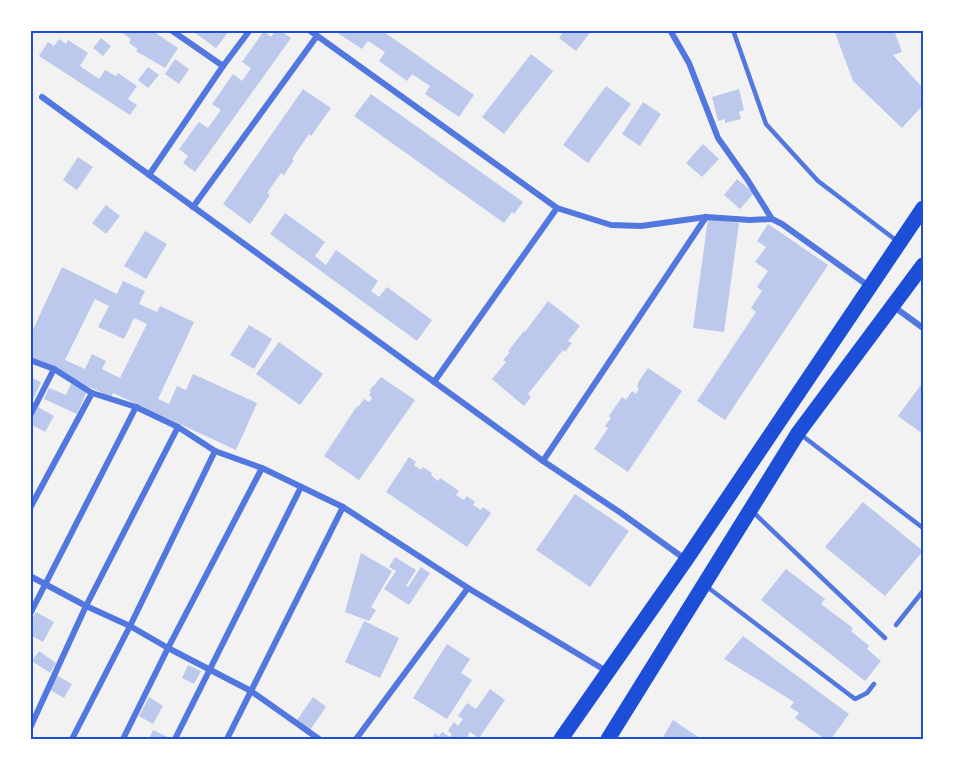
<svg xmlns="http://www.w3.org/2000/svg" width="953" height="769" font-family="Karla,sans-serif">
<rect width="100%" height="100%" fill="#f2f2f2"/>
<g fill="#bdc9ec" fill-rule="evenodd">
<path d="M118 30H151L178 48 165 68 136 51 138 49 129 43 131 39Z"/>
<path d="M191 30H235L232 33 229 31 216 48Z"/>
<path d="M276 30H279L291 38 195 172 183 163 188 156 179 149 199 122 208 128 221 110 212 104 233 74 242 81 251 68 242 62 264 31 271 37Z"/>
<path d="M333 30H381L474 95 459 117 425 94 430 86 412 74 407 81 379 61 385 52 368 41 362 49Z"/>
<path d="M565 30H592L576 51 559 38Z"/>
<path d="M834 30H894L902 52 893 55 921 86 923 84V94L920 97 923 100V105L902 128 853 81Z"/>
<path d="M101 38 111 46 103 56 93 48Z"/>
<path d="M59 39 66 44 68 40 88 53 80 66 99 79 105 70 116 76 118 73 137 86 128 99 137 105 130 115 39 56 48 42 54 46Z"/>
<path d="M531 54 553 71 504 134 482 117Z"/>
<path d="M175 59 189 69 179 84 165 74Z"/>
<path d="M148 67 159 75 148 88 138 80Z"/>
<path d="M606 86 631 104 588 163 563 145Z"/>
<path d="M303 89 331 108 311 136 309 134 292 159 294 160 284 175 281 173 267 193 270 195 250 224 223 204Z"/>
<path d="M739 89 744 110 739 112 741 119 725 123V119L718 121 712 97Z"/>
<path d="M371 94 523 202 514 214 512 212 504 223 354 116Z"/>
<path d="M643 102 661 114 640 146 622 134Z"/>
<path d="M703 144 719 159 702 177 686 163Z"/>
<path d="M78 157 93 167 77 190 63 180Z"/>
<path d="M737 179 754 193 740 209 724 195Z"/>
<path d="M106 205 120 216 106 234 92 223Z"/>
<path d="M285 213 325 242 315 256 326 265 336 250 378 281 371 291 379 297 387 287 432 320 417 341 270 234Z"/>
<path d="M708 219 739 223 724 332 693 328Z"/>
<path d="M768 224 828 265 725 420 697 401 756 312 751 308 762 291 757 287 768 271 755 262 766 247 757 241Z"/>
<path d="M145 231 167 244 146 279 124 266Z"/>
<path d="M62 267 117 294 123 281 145 291 139 304 157 312 160 306 194 322 158 399 169 404 177 386 186 390 193 374 257 403 236 450 113 393 111 397 30 359V336ZM95 299 109 306 98 327 124 339 134 318 147 324 120 378 102 369 106 361 92 354 85 369 65 360Z"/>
<path d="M548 301 580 326 568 341 572 343 565 352 563 350 528 394 531 397 524 406 492 379 506 362 503 360 510 352 508 351 524 331 525 332Z"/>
<path d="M249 325 272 339 254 369 230 355Z"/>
<path d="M279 342 323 374 300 405 256 374Z"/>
<path d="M648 368 682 391 628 472 594 449 608 428 605 426 611 418 609 416 622 397 626 400 632 391 636 394 639 388 637 387 639 381Z"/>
<path d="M30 377 41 382 33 400 30 398Z"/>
<path d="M381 377 415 400 359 480 324 456 357 406 358 407 364 399 369 402 372 398 369 395 371 392 369 391Z"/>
<path d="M923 382V434L898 416Z"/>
<path d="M71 384 87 391 77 414 44 399 49 388 66 395Z"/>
<path d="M38 407 54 416 45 432 30 424Z"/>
<path d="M409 457 416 462 414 465 421 470 423 467 432 473 431 475 438 481 440 478 459 491 456 495 464 500 467 496 475 502 473 505 481 510 483 507 491 513 467 547 386 492Z"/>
<path d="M575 494 629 531 590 587 536 550Z"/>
<path d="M863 502 923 551 885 596 825 547Z"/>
<path d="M361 553 392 571 371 607 376 610 369 621 345 612Z"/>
<path d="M395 557 416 570 406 586 408 587 421 567 430 573 409 605 384 589 396 571 389 567Z"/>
<path d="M786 569 825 599 821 604 853 628 851 631 869 646 867 649 881 661 865 681 761 600Z"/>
<path d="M36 612 54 622 43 642 30 635V622Z"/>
<path d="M364 621 399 638 380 678 345 662Z"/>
<path d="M743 636 849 714 831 739H825L795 718 799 713 790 707 794 702 724 659Z"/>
<path d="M447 644 470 659 461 673 472 680 447 719 413 698Z"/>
<path d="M39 651 56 663 50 673 32 661Z"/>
<path d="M188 665 201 671 194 684 182 678Z"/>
<path d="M56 675 72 684 64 698 49 689Z"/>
<path d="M490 689 505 700 479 738 470 732 466 739H432L435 733 439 736 442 732 450 737 452 734 448 731 454 722 458 726 463 719 458 716 467 703 476 709Z"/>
<path d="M149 697 163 706 153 724 139 716Z"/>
<path d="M313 697 326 707 310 730 297 720Z"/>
<path d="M673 720 701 739H662Z"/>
<path d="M153 730 157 732 172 739H149Z"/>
</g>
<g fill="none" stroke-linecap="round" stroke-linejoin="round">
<g stroke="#5277de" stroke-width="4.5">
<path d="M733 30 766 124 818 181 897 241"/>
<path d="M800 434 923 528"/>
<path d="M752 511 885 638"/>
<path d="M706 586 855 699 867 693 874 684"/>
<path d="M896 625 923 591"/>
</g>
<g stroke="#5277de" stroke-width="6">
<path d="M171 30 223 66"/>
<path d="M309 30 557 208 611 225 641 226 706 217 750 220 772 219"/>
<path d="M670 30 689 63 718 138 747 179 772 219 782 224 870 287"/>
<path d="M42 97 543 461 621 513 685 559"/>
<path d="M149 175 223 66 250 30"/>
<path d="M193 207 317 36"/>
<path d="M893 306 923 328"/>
<path d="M30 360 54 369 92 393 136 407 178 427 215 451 262 468 343 507 468 588 608 672"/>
<path d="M434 382 557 208"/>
<path d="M30 416 54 369"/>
<path d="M543 461 706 217"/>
<path d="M30 508 92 393"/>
<path d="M30 576 86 606 130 626 168 648 251 691 319 739"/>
<path d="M30 614 136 407"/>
<path d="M30 728 86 606 178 427"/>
<path d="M72 739 130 626 215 451"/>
<path d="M123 739 168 648 262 468"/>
<path d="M175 739 301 487"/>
<path d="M227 739 343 507"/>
<path d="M356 739 468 588"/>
</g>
<g stroke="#1d4ed8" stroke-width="15">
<path d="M561 739 686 560 923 208"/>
<path d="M608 739 798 433 923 265"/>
</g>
</g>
<rect width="953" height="769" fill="none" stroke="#ffffff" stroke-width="63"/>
<rect x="32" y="32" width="890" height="706" fill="none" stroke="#1d4ed8" stroke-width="2"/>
</svg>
